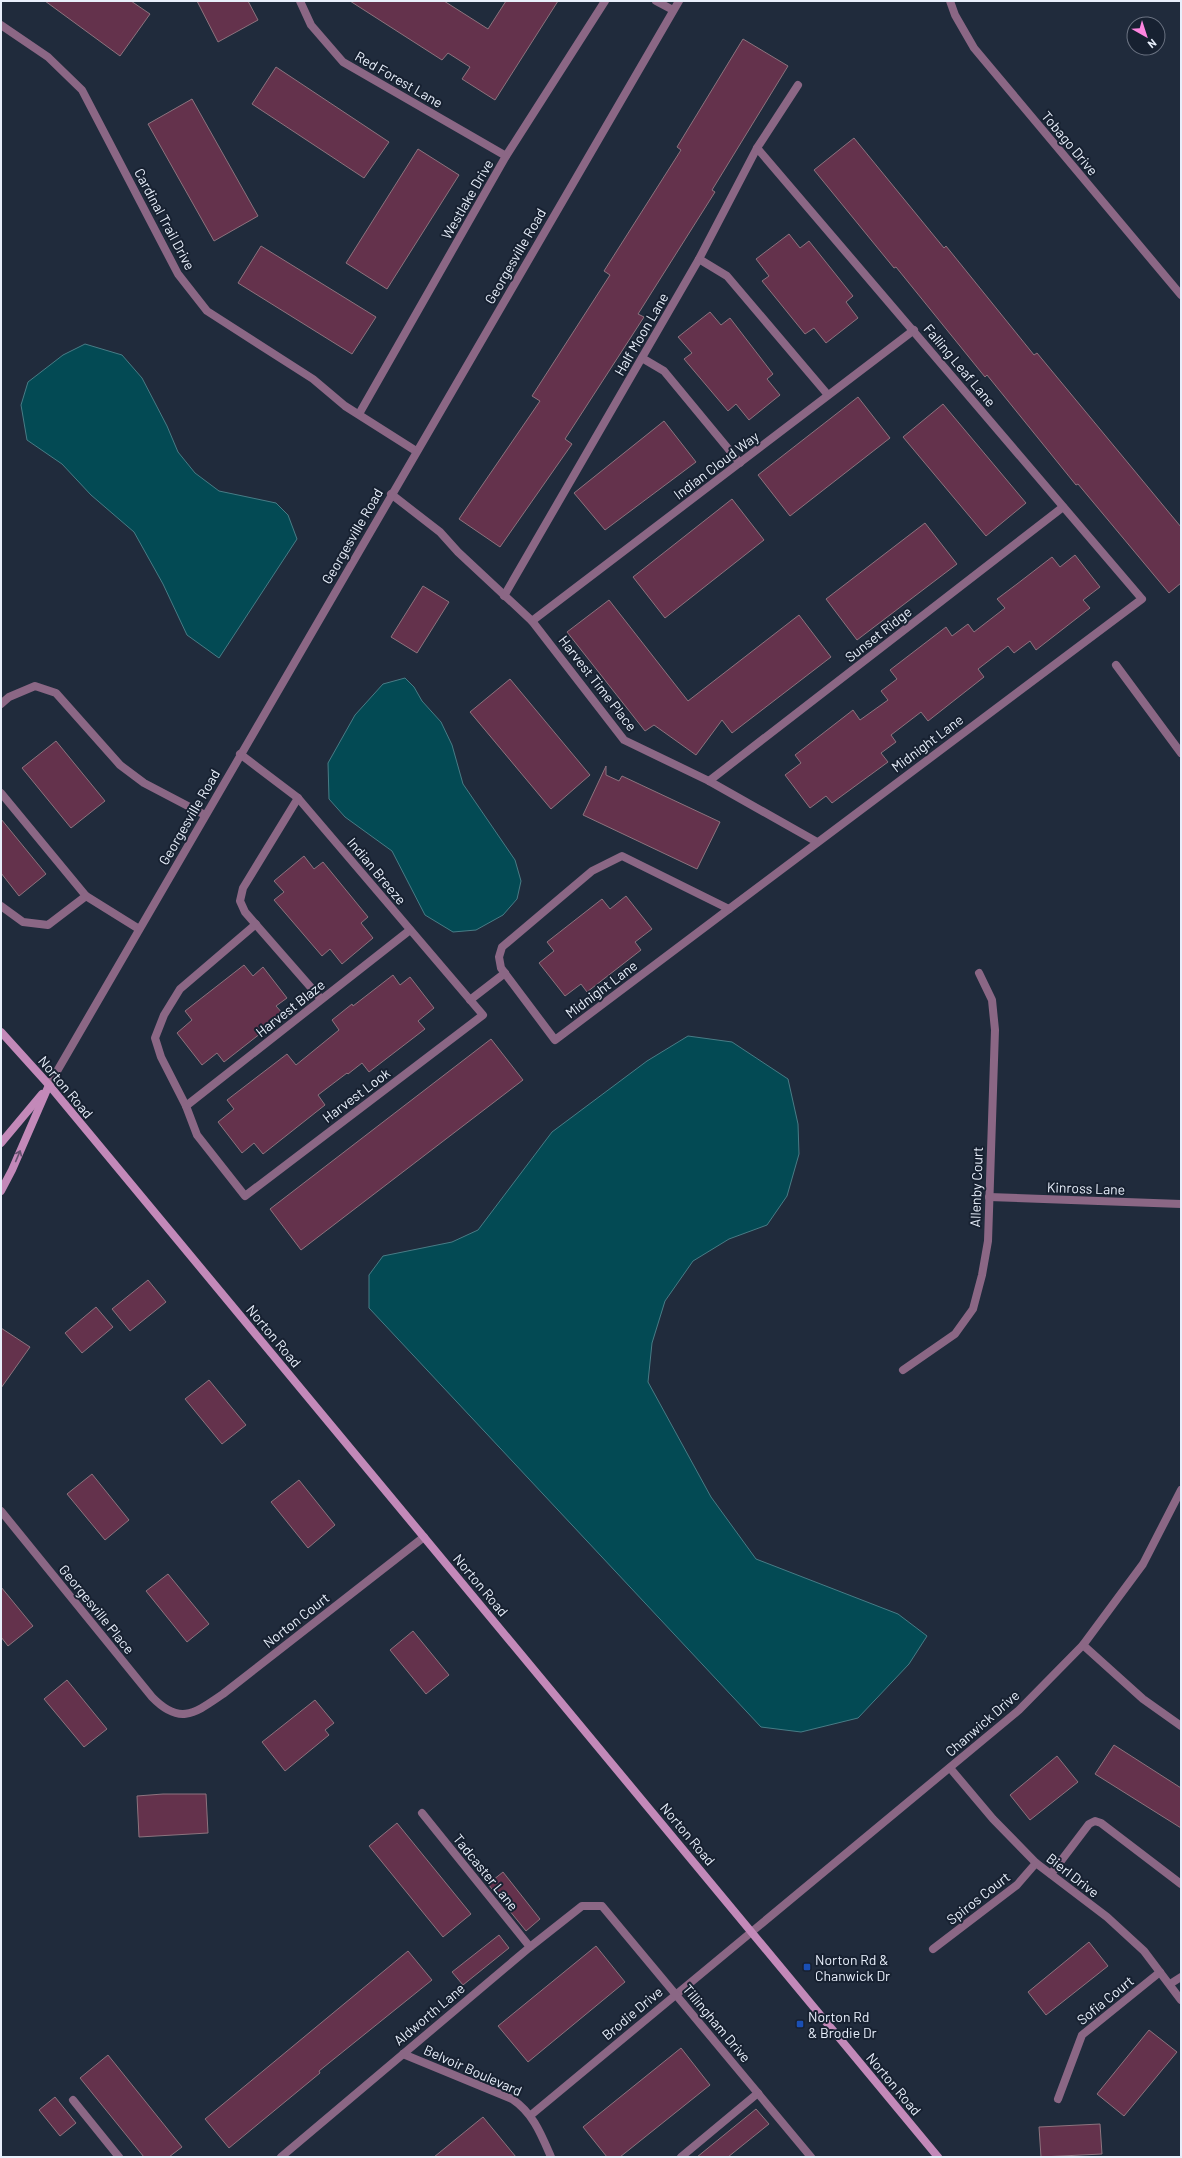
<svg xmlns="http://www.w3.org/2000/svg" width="1182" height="2158" font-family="Barlow,sans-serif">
<rect width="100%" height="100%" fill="#202b3c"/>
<g fill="#034a54" stroke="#487c86">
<path d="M85 344 122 355 142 378 167 426 178 452 195 473 219 491 276 503 288 515 297 539 219 658 187 635 163 584 134 532 91 495 62 464 27 440 21 405 28 382 63 355Z"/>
<path d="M405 678 414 687 422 701 441 722 452 745 463 784 515 860 521 881 517 899 503 915 476 930 453 932 425 915 392 851 345 817 329 799 328 763 355 715 383 684Z"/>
<path d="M688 1036 732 1042 788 1079 798 1124 799 1154 787 1196 767 1225 729 1239 693 1261 665 1301 652 1343 648 1382 711 1497 756 1559 898 1614 927 1636 909 1664 858 1718 801 1732 761 1727 369 1308V1275L383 1256 452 1242 478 1230 552 1132 647 1061Z"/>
</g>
<g fill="#64324c" stroke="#8c737e">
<path d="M45 1H131L150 14 120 56Z"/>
<path d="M197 1H248L258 20 218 42Z"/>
<path d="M350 1H444L488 29 506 1H558L495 100 462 79 470 67 448 53 442 60Z"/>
<path d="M743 39 788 66 712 190 715 192 638 314 644 317 565 439 572 444 500 547 459 519 540 401 532 396 610 275 604 271 681 150 677 147Z"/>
<path d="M276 67 389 142 364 178 252 104Z"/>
<path d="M192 99 258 216 214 241 148 124Z"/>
<path d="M854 138 944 248 946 246 1034 355 1037 353 1181 527V583L1169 593 1078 484 1076 485 987 375 985 377 896 267 894 268 814 170Z"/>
<path d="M418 149 459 175 387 289 346 263Z"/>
<path d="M789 234 800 248 809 241 853 296 846 302 858 318 826 343 814 328 805 334 762 281 769 276 756 259Z"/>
<path d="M261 246 376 317 352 354 238 283Z"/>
<path d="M710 312 721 325 730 318 773 374 767 379 780 395 749 420 736 404 728 411 684 359 692 353 678 337Z"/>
<path d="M858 397 890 438 790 516 758 475Z"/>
<path d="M943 404 1026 503 986 536 903 437Z"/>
<path d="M664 421 696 462 605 530 574 493Z"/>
<path d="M732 499 764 540 665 618 633 577Z"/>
<path d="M925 523 957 564 857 640 826 599Z"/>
<path d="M1075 555 1100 587 1083 600 1090 608 1036 650 1030 641 1014 653 1008 646 978 669 984 677 928 721 921 712 891 735 896 742 881 753 888 762 832 803 826 796 810 808 785 775 801 763 795 755 853 710 860 720 888 700 881 691 897 679 890 670 946 627 952 636 968 624 974 632 1005 608 997 599 1017 584 1052 557 1060 567Z"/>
<path d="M423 586 449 602 417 653 391 637Z"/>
<path d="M609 600 688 701 799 615 831 657 732 733 722 720 696 755 654 725 645 731 567 632Z"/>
<path d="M510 679 590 775 551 809 470 712Z"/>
<path d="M56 741 105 801 71 828 22 768Z"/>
<path d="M606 766V775L619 781 622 776 720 822 697 869 583 815Z"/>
<path d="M1 819 46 874 19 896 1 873Z"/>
<path d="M304 856 314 869 323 862 368 917 361 923 373 938 342 964 330 949 322 956 274 900 284 892 274 881Z"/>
<path d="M626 896 652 929 635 942 641 950 587 992 581 984 565 996 539 963 554 951 547 942 602 899 610 909Z"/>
<path d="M244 965 253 976 263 967 287 998 276 1006 284 1015 224 1062 217 1053 202 1065 177 1033 192 1020 185 1011Z"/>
<path d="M393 975 400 985 410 977 434 1008 418 1021 425 1029 369 1072 362 1063 348 1074 347 1073 318 1095 325 1105 263 1154 254 1143 242 1153 218 1122 234 1109 227 1100 287 1054 296 1065 339 1030 332 1020 352 1004 353 1006Z"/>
<path d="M491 1039 523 1080 301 1250 270 1209Z"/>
<path d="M148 1280 166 1302 130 1331 112 1309Z"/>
<path d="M96 1307 113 1327 82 1353 65 1333Z"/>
<path d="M1 1328 30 1347 1 1388Z"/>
<path d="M209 1380 246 1425 222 1444 185 1399Z"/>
<path d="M92 1474 129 1520 105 1540 67 1494Z"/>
<path d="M299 1480 335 1525 308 1548 271 1502Z"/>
<path d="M168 1574 209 1624 187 1642 146 1591Z"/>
<path d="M1 1587 33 1626 8 1646 1 1637Z"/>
<path d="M413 1631 449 1675 426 1694 390 1650Z"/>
<path d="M67 1680 107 1729 84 1747 44 1699Z"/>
<path d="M315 1700 334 1723 325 1730 329 1735 285 1771 262 1742Z"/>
<path d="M1114 1745 1181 1788V1828L1095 1774Z"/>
<path d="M1057 1756 1078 1782 1030 1820 1010 1795Z"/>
<path d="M163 1794H206L208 1833 139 1837 137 1796Z"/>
<path d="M397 1823 471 1914 443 1937 369 1846Z"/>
<path d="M503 1872 540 1919 526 1931 488 1884Z"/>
<path d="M499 1935 509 1948 463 1985 452 1972Z"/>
<path d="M1089 1942 1108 1966 1046 2015 1028 1992Z"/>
<path d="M596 1946 625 1982 528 2062 498 2026Z"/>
<path d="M408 1951 432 1980 319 2071 320 2073 229 2148 205 2119Z"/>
<path d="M1149 2030 1177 2052 1124 2116 1097 2094Z"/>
<path d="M681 2048 710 2085 620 2157H607L583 2127Z"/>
<path d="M108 2055 182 2147 169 2157H144L80 2078Z"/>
<path d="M55 2097 76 2123 60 2136 39 2110Z"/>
<path d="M756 2109 769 2124 728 2157H697Z"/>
<path d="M483 2117 516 2157H434Z"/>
<path d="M1100 2124 1102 2154 1041 2157 1039 2127Z"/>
</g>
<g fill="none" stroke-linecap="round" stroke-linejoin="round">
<g stroke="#8b6785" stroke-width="8">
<path d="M699 259 727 276 828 395"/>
<path d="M642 358 664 371 740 463"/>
<path d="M1 704 9 697 35 686 56 693 120 765 144 783 205 815"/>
<path d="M1 793 86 896"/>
<path d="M1 906 23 922 48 925 86 896 139 929"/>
</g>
<g stroke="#8b6785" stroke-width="8">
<path d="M300 1 311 25 343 62 506 156"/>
<path d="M656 1 673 10"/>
<path d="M950 1 955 15 974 48 1181 295"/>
<path d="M1 25 48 57 82 90 178 274 207 311 313 379 345 406 416 451"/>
<path d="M359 414 506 156 605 1"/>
<path d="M391 494 440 532 458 552 532 621 624 740 709 781 817 842"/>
<path d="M504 596 699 259 757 148 798 85"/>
<path d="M532 621 914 330"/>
<path d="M1116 665 1181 753"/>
<path d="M240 754 298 798 483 1015 245 1196 197 1135 186 1106 161 1057 155 1038 164 1015 180 989 256 924"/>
<path d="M709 781 1063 507"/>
<path d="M298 798 243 888 240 901 245 912 321 999"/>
<path d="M622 856 729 909 555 1040 501 968 499 957 502 947 592 871Z"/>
<path d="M729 909 1142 599 757 148"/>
<path d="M470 1000 505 973"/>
<path d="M49 1085 679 1"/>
<path d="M186 1106 410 930"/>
<path d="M989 1197 1181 1204"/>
<path d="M903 1370 955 1334 973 1309 982 1275 988 1241 995 1030 992 1000 979 973"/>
<path d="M1 1511 152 1697C180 1726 195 1713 223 1694L424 1537"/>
<path d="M1083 1645 1143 1699 1181 1726"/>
<path d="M950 1768 993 1819 1036 1863 1107 1917 1144 1951 1181 2000"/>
<path d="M422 1813 530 1947"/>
<path d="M1051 1874 1089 1824 1095 1821 1101 1823 1181 1884"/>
<path d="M933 1949 1017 1885 1036 1863"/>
<path d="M1170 1984 1181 1977"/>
<path d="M403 2054 512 2099C533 2113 541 2134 551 2157"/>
<path d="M1058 2099 1082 2035 1160 1972"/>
<path d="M73 2100 119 2157"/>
<path d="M531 2115 1019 1710 1083 1645 1143 1564 1181 1490"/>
<path d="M281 2157 530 1947 582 1906H602L811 2157"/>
<path d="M681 2157 758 2093"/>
</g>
<g stroke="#c389b9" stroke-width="8">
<path d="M1 1032 49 1085 938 2157"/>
<path d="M1 1143 42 1094"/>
<path d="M1 1191 12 1170 49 1085"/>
</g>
</g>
<defs><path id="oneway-shaft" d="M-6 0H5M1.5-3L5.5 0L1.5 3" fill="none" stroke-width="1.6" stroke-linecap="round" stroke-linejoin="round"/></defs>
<use stroke="#64506e" href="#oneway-shaft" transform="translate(18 1156) rotate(-67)"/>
<g fill="#1a4fb4" stroke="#172131" stroke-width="1.5">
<rect x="803" y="1963" width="8" height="8" rx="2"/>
<rect x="796" y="2020" width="8" height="8" rx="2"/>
</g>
<g text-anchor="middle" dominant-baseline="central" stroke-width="4" stroke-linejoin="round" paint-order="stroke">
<g font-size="14" fill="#e8effb" stroke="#172131">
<text transform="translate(399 79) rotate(30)">Red Forest Lane</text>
<text transform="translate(1070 143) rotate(50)">Tobago Drive</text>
<text transform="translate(467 199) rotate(-60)">Westlake Drive</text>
<text transform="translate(165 219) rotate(62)">Cardinal Trail Drive</text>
<text transform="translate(515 256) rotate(-60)">Georgesville Road</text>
<text transform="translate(641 334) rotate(-60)">Half Moon Lane</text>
<text transform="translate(960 365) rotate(50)">Falling Leaf Lane</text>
<text transform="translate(716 465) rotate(-37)">Indian Cloud Way</text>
<text transform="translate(352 536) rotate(-60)">Georgesville Road</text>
<text transform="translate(878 634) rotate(-38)">Sunset Ridge</text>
<text transform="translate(598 683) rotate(52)">Harvest Time Place</text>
<text transform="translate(927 743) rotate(-37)">Midnight Lane</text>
<text transform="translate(189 817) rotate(-60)">Georgesville Road</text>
<text transform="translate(377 871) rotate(50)">Indian Breeze</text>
<text transform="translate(601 989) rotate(-37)">Midnight Lane</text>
<text transform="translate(290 1008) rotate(-38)">Harvest Blaze</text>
<text transform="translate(66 1087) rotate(50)">Norton Road</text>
<text transform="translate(356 1095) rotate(-37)">Harvest Look</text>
<text transform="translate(976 1187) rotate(-88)">Allenby Court</text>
<text transform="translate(1086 1188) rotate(2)">Kinross Lane</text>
<text transform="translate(274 1336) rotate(50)">Norton Road</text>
<text transform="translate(481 1585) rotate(50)">Norton Road</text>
<text transform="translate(97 1609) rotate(51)">Georgesville Place</text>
<text transform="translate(296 1620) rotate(-38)">Norton Court</text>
<text transform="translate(982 1723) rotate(-41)">Chanwick Drive</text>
<text transform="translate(688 1834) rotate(50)">Norton Road</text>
<text transform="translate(486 1872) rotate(51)">Tadcaster Lane</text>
<text transform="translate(1073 1875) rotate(38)">Bierl Drive</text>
<text transform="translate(978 1898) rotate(-38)">Spiros Court</text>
<text transform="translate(1105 2000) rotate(-39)">Sofia Court</text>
<text transform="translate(632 2013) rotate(-40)">Brodie Drive</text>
<text transform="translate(429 2014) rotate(-40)">Aldworth Lane</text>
<text transform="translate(717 2023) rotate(50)">Tillingham Drive</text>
<text transform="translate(473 2070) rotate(24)">Belvoir Boulevard</text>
<text transform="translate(894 2084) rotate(50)">Norton Road</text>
</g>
<g font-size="14" fill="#e8effb" stroke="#172131" text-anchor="start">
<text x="815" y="1959">Norton Rd &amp;<tspan x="815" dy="16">Chanwick Dr</tspan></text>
<text x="808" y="2016">Norton Rd<tspan x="808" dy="16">&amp; Brodie Dr</tspan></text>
</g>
</g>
<rect width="1182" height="2158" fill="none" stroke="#e8effb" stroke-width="4"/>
<g transform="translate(1146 36) rotate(141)"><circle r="19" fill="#172131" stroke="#6b7382"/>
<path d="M0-3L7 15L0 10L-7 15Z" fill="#fe85e0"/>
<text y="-6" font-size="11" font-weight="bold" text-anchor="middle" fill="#e8effb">N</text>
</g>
</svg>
